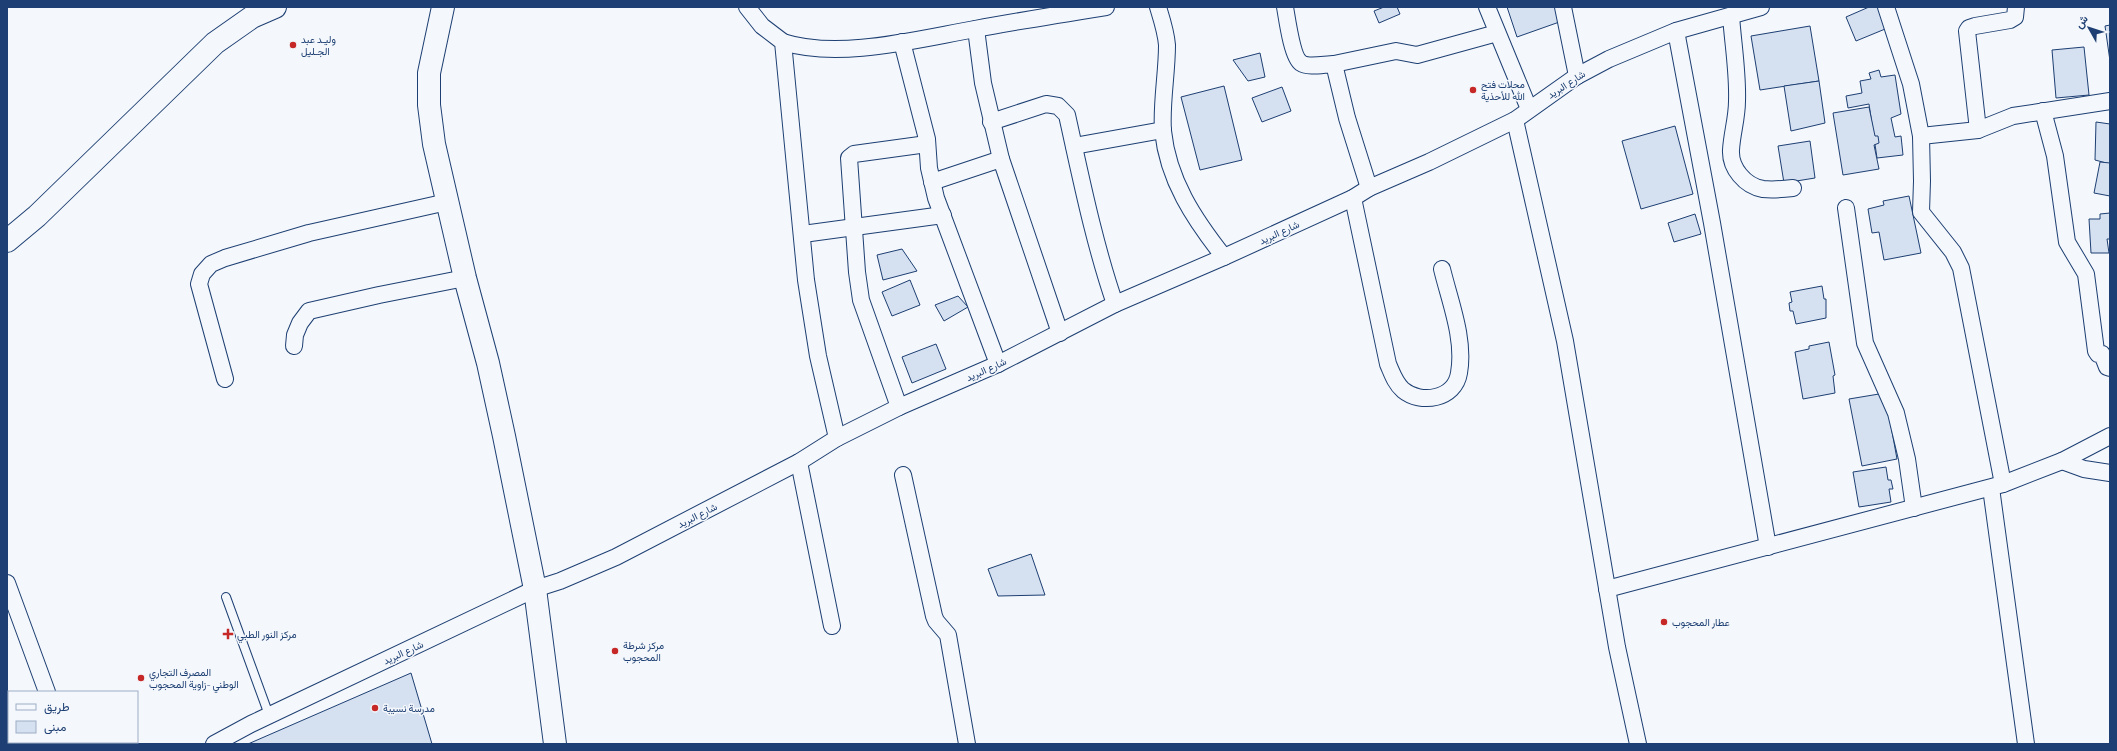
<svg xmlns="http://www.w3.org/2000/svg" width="2117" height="751" font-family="Commissioner,Vazirmatn,sans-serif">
<rect width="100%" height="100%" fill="#f4f7fb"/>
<g fill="#d5e0f0" stroke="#1d3f73">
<path d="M1384 7H1397L1400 14 1379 23 1374 11Z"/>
<path d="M1507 7H1561L1565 20 1517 37Z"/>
<path d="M1869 7H1881L1890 27 1856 41 1846 17Z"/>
<path d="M2110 25V61L2105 26Z"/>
<path d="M1810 26 1819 81 1760 90 1751 36Z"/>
<path d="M2084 47 2089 95 2056 98 2052 50Z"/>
<path d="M1260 53 1265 77 1248 81 1233 60Z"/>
<path d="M1879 70 1881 77 1895 75 1901 114 1891 118 1895 137 1901 136 1903 155 1877 158 1869 104 1848 108 1846 96 1862 93 1860 81 1871 79 1869 73Z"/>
<path d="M1819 81 1825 123 1791 131 1784 86Z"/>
<path d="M1224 86 1242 160 1200 170 1181 97Z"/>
<path d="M1282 87 1291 111 1262 122 1252 98Z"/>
<path d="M1869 107 1875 136H1878L1879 143 1874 145 1879 169 1843 175 1833 113Z"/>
<path d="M2096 122 2110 124V164L2095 160Z"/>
<path d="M1675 126 1693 194 1641 209 1622 141Z"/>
<path d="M1810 141 1815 178 1784 183 1778 146Z"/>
<path d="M2100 162 2110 163V196L2094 193Z"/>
<path d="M1909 196 1921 253 1884 260 1879 232 1872 233 1868 209 1884 205 1883 201Z"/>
<path d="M2110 213V239H2107L2109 253H2091L2089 219H2100V214Z"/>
<path d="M1695 214 1701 234 1674 242 1668 223Z"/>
<path d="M902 249 917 271 883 280 877 255Z"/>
<path d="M910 280 920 305 892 316 882 292Z"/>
<path d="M1822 286 1824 299H1826V318L1796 324 1793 311H1790L1789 303 1792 302 1790 292Z"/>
<path d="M958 296 968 307 944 321 935 305Z"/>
<path d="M1829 342 1835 375 1833 376 1835 393 1803 399 1795 352 1809 349V346Z"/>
<path d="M936 344 946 369 912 383 902 357Z"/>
<path d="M1885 393 1897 459 1862 466 1849 399Z"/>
<path d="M1886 467 1888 480H1891L1893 489H1889L1891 502 1859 507 1853 472Z"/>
<path d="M1031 554 1045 595 998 596 988 569Z"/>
<path d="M411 673 432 744H248Z"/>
</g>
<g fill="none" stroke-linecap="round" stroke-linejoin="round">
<g stroke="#1d3f73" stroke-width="10">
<path id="lane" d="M226 597 269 715"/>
</g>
<g stroke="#1d3f73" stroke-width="18">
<g id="street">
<path d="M747 7 762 26 783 42 806 280 818 356 837 438"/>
<path d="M1158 7C1162 20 1166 32 1167 45 1167 74 1161 103 1163 131 1168 180 1194 219 1224 257"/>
<path d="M1285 7C1287 18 1292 57 1301 63 1308 68 1325 64 1334 64L1347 118 1369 188"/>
<path d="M1487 7 1529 109"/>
<path d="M1563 7 1577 76"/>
<path d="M1886 7 1911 84 1921 136 1922 181 1921 212 1953 252 1961 268 2003 484"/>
<path d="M1731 16C1733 44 1738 73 1737 101 1737 118 1732 133 1731 150 1730 168 1745 186 1763 189 1773 190 1784 189 1793 188"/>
<path d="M976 29 983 83 1001 159 1060 333"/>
<path d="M1676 31 1712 223 1768 547"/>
<path d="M783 42C839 60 918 39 975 29 1018 21 1062 14 1106 7"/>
<path d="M902 42 927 139 929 168 936 198 998 364"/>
<path d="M1334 64 1396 51 1417 55 1497 33"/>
<path d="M2043 111 2055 156 2067 242 2086 274 2096 351 2098 354H2102L2107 367 2110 368"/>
<path d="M1515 120 1565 341 1617 647 1638 744"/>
<path d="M991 122 1046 104 1058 106 1067 115C1081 178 1094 243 1115 304"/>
<path d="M1978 130 1967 31 1969 28 1975 26 2010 20 2015 17 2016 7"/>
<path d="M1921 136 1978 130 2013 116 2110 101"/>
<path d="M1074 146 1163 130"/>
<path d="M932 182 1001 159"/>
<path d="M1353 198 1388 364C1392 373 1395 383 1403 390 1421 405 1455 399 1459 373 1465 339 1450 302 1442 269"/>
<path d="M1846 208 1865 343 1896 413 1907 459 1914 508"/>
<path d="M803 234 943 215"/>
<path d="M294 346 295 335 300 323 309 311 379 295 465 278"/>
<path d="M225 379 199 284 202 274 211 264 225 258 309 233 447 202"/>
<path d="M899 407 861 300 857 272 849 158 854 154 927 144"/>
<path d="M2062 461 2084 469 2110 473"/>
<path d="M799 462 832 626"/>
<path d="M903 475 934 616 936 621 948 635 967 744"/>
<path d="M1991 488 2026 744"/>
<path d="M7 583 47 692"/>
<path d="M1607 589 2003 484 2062 461 2110 436"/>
<path d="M65 742 66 744"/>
<path d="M214 744 251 724 535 589 560 581 616 557 799 462 837 438 899 407 998 364 1115 304 1224 257 1353 198 1369 188 1429 162 1515 120 1577 76 1609 59 1676 31 1761 7"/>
</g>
</g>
<g stroke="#1d3f73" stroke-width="24">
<g id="secondary">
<path d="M443 7 429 73V105L434 144 465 278 488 363 504 436 535 589 555 744"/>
<path d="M7 241 37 216 215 43 252 17 275 7"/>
</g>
</g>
<use href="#lane" stroke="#f4f7fb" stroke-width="8"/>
<use href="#street" stroke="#f4f7fb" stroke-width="16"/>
<use href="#secondary" stroke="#f4f7fb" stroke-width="22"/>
</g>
<g fill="#c62828" stroke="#f4f7fb" stroke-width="1.5">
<circle cx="293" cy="45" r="4"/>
<circle cx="1473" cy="90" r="4"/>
<circle cx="1664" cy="622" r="4"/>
<path d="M226 628h4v4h4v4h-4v4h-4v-4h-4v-4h4z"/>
<circle cx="615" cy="651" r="4"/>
<circle cx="141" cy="678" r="4"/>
<circle cx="375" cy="708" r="4"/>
</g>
<g text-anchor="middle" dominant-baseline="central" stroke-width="3" stroke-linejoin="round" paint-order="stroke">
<g font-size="10" fill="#1d3f73" stroke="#f4f7fb" text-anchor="start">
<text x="301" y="39">وليـد عبد<tspan x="301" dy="12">الجـليل</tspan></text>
<text x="1481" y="84">محلات فتح<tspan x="1481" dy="12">الله للأحذية</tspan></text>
<text x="1672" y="622">عطار المحجوب</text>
<text x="237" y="634">مركز النور الطبي</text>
<text x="623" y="645">مركز شرطة<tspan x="623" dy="12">المحجوب</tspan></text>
<text x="149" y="672">المصرف التجاري<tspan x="149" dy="12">الوطني -زاوية المحجوب</tspan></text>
<text x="383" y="708">مدرسة نسيبة</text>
</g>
<g font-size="10" fill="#1d3f73" stroke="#f4f7fb">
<text transform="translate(1566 84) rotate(-33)">شارع البريد</text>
<text transform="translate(1279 232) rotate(-25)">شارع البريد</text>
<text transform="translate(986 369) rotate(-24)">شارع البريد</text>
<text transform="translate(697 515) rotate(-27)">شارع البريد</text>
<text transform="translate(403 652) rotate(-25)">شارع البريد</text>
</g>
</g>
<rect width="2117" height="751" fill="none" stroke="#1d3f73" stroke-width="16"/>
<rect x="8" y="691" width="130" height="52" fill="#f4f7fb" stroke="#9eadc5"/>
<rect x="16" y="704" width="20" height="6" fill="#f4f7fb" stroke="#9eadc5"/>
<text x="44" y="711" font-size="12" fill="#1d3f73">طريق</text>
<rect x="16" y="721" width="20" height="12" fill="#d5e0f0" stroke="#9eadc5"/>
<text x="44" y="731" font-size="12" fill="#1d3f73">مبنى</text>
<g transform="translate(2089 28) rotate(309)" stroke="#f4f7fb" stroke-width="3" paint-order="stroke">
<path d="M0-3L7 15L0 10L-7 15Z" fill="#1d3f73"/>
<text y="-6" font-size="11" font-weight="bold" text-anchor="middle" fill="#1d3f73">ش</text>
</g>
</svg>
